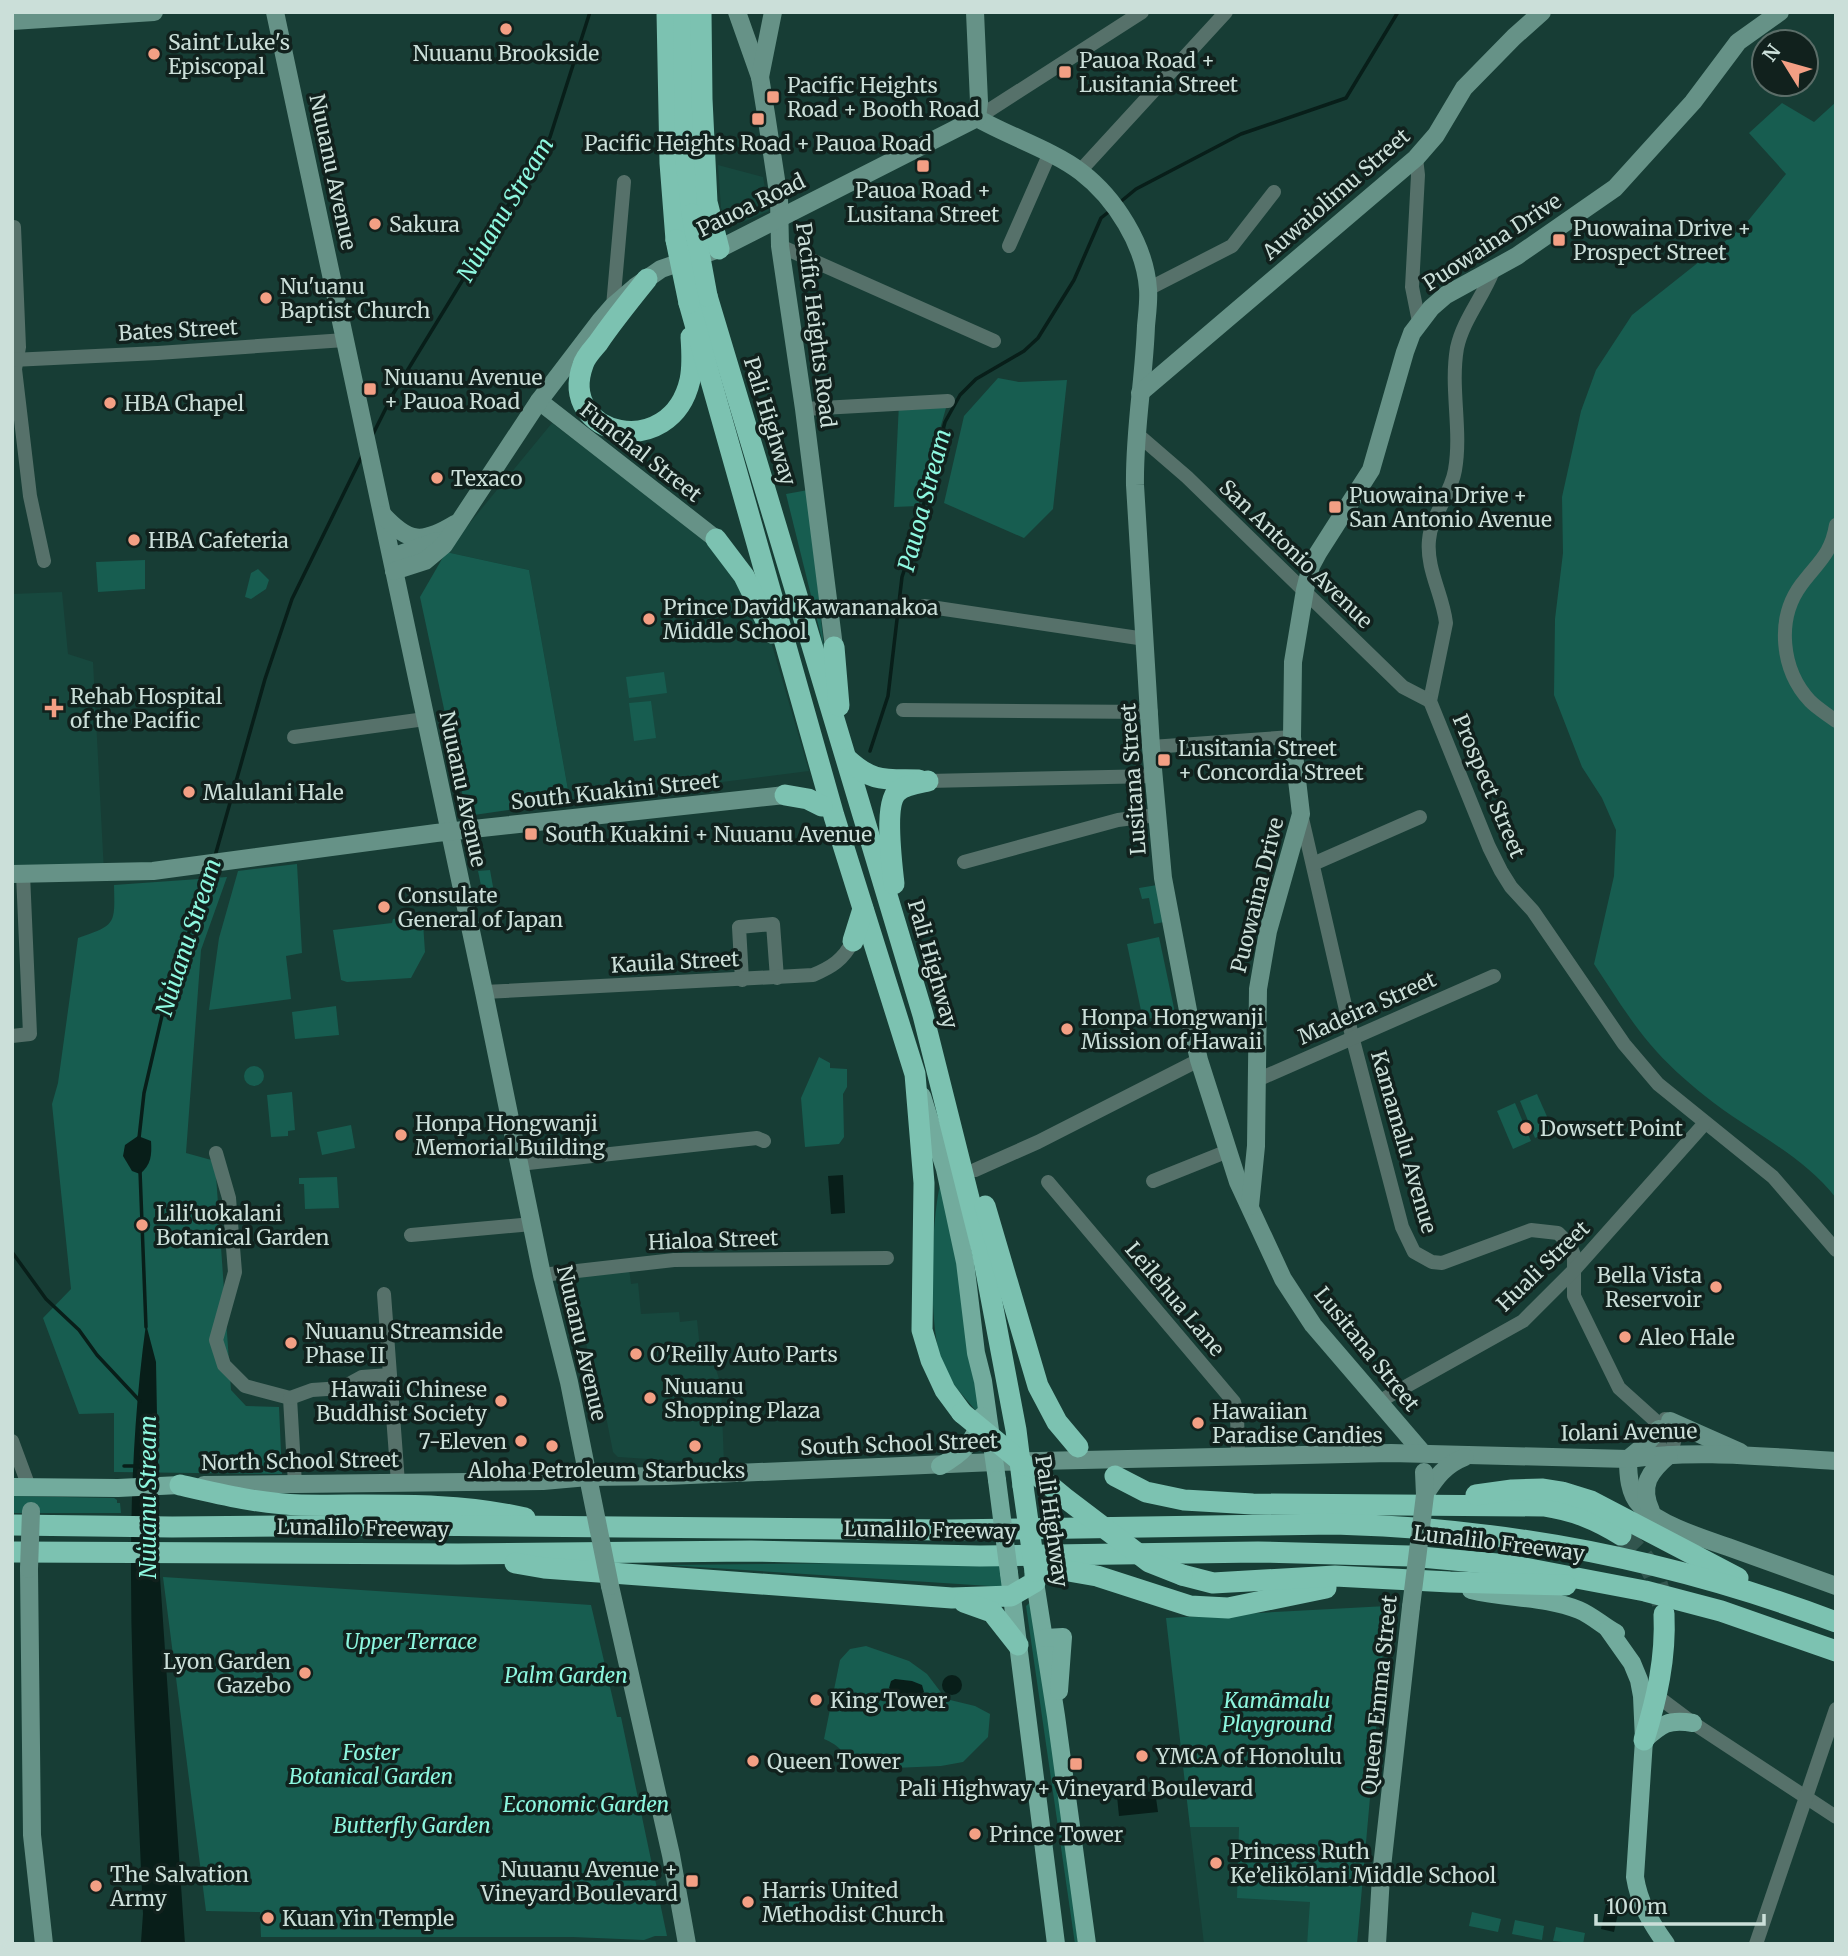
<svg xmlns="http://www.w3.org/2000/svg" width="1848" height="1956" font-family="Merriweather,serif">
<rect width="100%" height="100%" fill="#173d35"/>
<g fill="#17483e">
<path d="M718 165 763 177 769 211 741 223 728 217 721 208Z"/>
<path d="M552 423 710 543 738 577 769 635 809 771 570 801 529 570 446 552Z"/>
<path d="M62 592 68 654 93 662 104 872 12 874V594Z"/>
<path d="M629 1268 631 1284 638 1283 641 1314 679 1312 680 1322 697 1320 701 1358 712 1357 721 1385 724 1464 618 1457 613 1452 597 1371H592L572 1277Z"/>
<path d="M1190 1827H1239L1311 1902 1307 1944H1204Z"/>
</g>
<g fill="#175d50">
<path d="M1836 102V1198C1801 1153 1748 1131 1705 1096 1685 1080 1666 1063 1650 1044 1629 1019 1612 991 1594 964L1614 876 1616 830 1602 798 1582 767 1554 695 1555 619 1563 553 1562 497 1581 411 1596 370 1632 315 1743 227 1786 174 1749 133 1782 103 1814 122Z"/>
<path d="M998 378 1019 382 1067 380 1053 509 1024 538 944 503 964 416Z"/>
<path d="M948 401 918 506 894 507 899 403Z"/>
<path d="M808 490 824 648 786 494Z"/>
<path d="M446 552 529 570 570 801 467 816 420 597Z"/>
<path d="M145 560V589L98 592 96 562Z"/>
<path d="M258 569 269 580 266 589 251 599 245 597 251 573Z"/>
<path d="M664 672 667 693 629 698 626 677Z"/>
<path d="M651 701 656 738 634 741 629 703Z"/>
<path d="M297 864 302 953 286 956 291 999 209 1010 219 938 238 871Z"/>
<path d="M490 870 495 898 484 900 478 871Z"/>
<path d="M227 877 201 950 186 1153 215 1161 231 1390 246 1406 279 1407 282 1474 114 1472V1413L79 1414 43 1318 71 1289 52 1104 58 1083 78 938C116 925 115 925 114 885Z"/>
<path d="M1157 885 1164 922 1154 924 1149 898 1142 899 1139 888Z"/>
<path d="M426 915 423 923 425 952 411 978 347 982 341 980 333 930 392 923 393 919Z"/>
<path d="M1159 937 1175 1013 1143 1020 1127 944Z"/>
<path d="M336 1006 339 1035 295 1039 292 1012Z"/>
<path d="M819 1057 830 1063V1068L847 1069V1087L843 1094 844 1137 839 1144 805 1147 801 1098Z"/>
<circle cx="254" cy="1076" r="10"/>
<path d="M292 1092 295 1130 288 1131V1136L271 1137 267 1095Z"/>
<path d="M1537 1094 1553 1130 1535 1138 1520 1101Z"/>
<path d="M1515 1103 1531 1141 1513 1149 1497 1111Z"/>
<path d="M351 1125 355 1148 322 1155 317 1132Z"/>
<path d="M337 1177 339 1208 305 1209 304 1184H299V1178Z"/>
<path d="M940 1185 949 1210 980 1416C967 1399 949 1383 942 1363 928 1325 931 1225 940 1185Z"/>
<path d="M12 1496 114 1498 117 1500V1503H120L121 1513H12Z"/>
<path d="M861 1563 1005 1566V1587L666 1565Z"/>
<path d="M163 1577 591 1605 617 1717H621L667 1936H655L644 1940 573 1937H261L260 1912 206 1911Z"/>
<path d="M1036 1597 1078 1944H1075L1026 1606Z"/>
<path d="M1387 1606 1357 1944H1307L1310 1902 1237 1898 1239 1827H1190L1166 1618Z"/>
<path d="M866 1646 909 1661 927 1674 946 1699 975 1706 990 1714 988 1737 963 1762 941 1766 847 1770C846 1752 840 1746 824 1739L840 1660 850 1649Z"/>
<path d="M806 1886 807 1913H789V1887Z"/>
<path d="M1472 1912 1501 1919 1498 1932 1469 1926Z"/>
<path d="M1515 1920 1544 1926 1542 1940 1512 1934Z"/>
<path d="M1556 1927 1585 1933 1583 1944 1553 1941Z"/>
</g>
<g fill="#081e19">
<path d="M138 1136 151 1141C152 1155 151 1165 140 1174L132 1171 123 1156 125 1145Z"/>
<path d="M843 1175 845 1213 831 1214 828 1176Z"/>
<path d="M146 1324 156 1362 160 1577 185 1944H141V1942L143 1914C135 1718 119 1520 146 1324Z"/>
<circle cx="952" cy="1685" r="10"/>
<path d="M895 1679 912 1681 922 1685 924 1692C914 1701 899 1696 889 1688L891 1681Z"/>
<path d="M1155 1791 1158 1812 1119 1816 1117 1796Z"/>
<path d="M1606 1905 1619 1908 1614 1932 1601 1929Z"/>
</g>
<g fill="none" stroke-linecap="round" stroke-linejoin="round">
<g stroke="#081e19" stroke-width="3.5">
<path d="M1119 203 1136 189 1241 134 1346 98 1398 12"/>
<path d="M373 434 393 394 550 137 590 12"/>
<path d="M870 751 888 696 902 577 915 538 945 422 960 395 976 379 1024 351 1038 338 1074 280 1101 218 1111 210"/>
<path d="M215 856 265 679 292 599 363 454"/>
<path d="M139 1138 144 1093 167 994 211 870"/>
<path d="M140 1171 146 1327"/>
<path d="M12 1252 46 1299 79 1330 97 1355 140 1401"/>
<path d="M124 1466H139"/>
</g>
<path stroke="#32554e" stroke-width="21" stroke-dasharray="21 10" stroke-linecap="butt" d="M1621 1535C1651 1562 1656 1572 1664 1612"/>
<g stroke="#56716a" stroke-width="14">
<path d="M977 118 1142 12"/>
<path d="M1416 158 1418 175 1412 287 1419 322"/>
<path d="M1080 171 1226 12"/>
<path d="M14 227 19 347 15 369 30 496 44 561"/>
<path d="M780 246 994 341"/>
<path d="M1009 246 1049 155"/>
<path d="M1493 271C1483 297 1463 320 1457 348 1450 389 1462 429 1455 470 1451 495 1431 515 1429 540 1426 569 1443 595 1446 623L1430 701 1489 847 1501 871 1511 887 1533 911 1624 1044 1658 1084 1773 1177 1836 1250"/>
<path d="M1148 289 1232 246 1274 192"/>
<path d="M613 306 624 182"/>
<path d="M12 360 158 353 345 340"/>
<path d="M804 409 948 401"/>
<path d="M1136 433 1187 477 1403 687 1430 701"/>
<path d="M1836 525C1831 555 1818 562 1801 585 1776 619 1781 670 1810 701 1818 709 1827 714 1836 721"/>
<path d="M924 606 1145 639"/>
<path d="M903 710 1151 712"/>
<path d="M294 737 425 719"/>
<path d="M1151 747 1292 737"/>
<path d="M928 781 1154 776"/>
<path d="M1301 814 1352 1036 1402 1227 1414 1252 1432 1262 1442 1263 1531 1230 1558 1233 1570 1245 1574 1255V1296L1619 1388 1659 1424V1455"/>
<path d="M964 862 1118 820 1157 815"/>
<path d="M1313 864 1420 817"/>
<path d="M742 980 739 927 773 924 777 978"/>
<path d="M484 992 813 975C832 967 843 960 853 941"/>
<path d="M12 1036 30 1034 23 874"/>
<path d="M1257 1080 1494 976"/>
<path d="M216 1153 229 1198 235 1272 216 1340 224 1365 245 1386 290 1398 295 1484"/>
<path d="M519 1164 757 1138 764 1141"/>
<path d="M975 1170 1038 1142 1199 1060"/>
<path d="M1153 1181 1228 1151"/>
<path d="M1048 1182 1234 1402 1237 1413 1238 1456"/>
<path d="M411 1235 532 1224"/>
<path d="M542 1275 674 1260 887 1258"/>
<path d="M384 1294 398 1483"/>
<path d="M290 1398 312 1390 342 1388 362 1377 389 1375"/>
<path d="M1380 1401 1523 1321 1575 1269 1705 1123"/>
<path d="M1665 1419 1670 1421C1676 1434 1676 1442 1669 1455"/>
<path d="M12 1441 29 1487"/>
<path d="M1657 1696 1693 1723 1836 1817"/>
<path d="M1756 1944 1836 1709"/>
</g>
<g stroke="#669287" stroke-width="18">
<path d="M275 12 484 992 542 1275 569 1382 588 1477"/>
<path d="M737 12 760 77 766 114 779 199 780 246 804 409 834 647"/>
<path d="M975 12 979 102 977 118"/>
<path d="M12 21 154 12"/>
<path d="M760 77 773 12"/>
<path d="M977 118C1008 136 1054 151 1081 172 1115 198 1145 245 1148 289 1149 301 1147 314 1146 326 1144 380 1134 432 1135 485L1151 747 1163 878 1190 1021 1199 1060 1238 1182 1283 1279 1313 1325 1422 1452"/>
<path d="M1140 393 1416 158 1436 135 1464 88 1514 37 1542 12"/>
<path d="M539 401 716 539"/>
<path d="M383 515C409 543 422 544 455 524"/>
<path d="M392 557 437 541"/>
<path d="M394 571 425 561 444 545 539 401 600 321 613 306 635 287 661 269 719 249 977 118"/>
<path d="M12 874 153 871 436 833 785 795"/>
<path d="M1250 1206 1256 1146 1258 989 1268 931 1301 814 1292 737 1293 662 1305 590 1311 566 1318 553 1371 470 1405 352 1412 333 1431 308 1446 295 1517 256 1615 188 1693 102 1738 42 1780 12"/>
<path d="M1670 1421 1740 1452"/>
<path d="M1628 1459C1628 1474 1629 1494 1640 1505 1660 1525 1702 1538 1728 1547 1764 1560 1800 1573 1836 1586"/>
<path d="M1628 1459 1645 1445 1659 1429"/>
<path d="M204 1485 543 1481 588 1477 667 1476 995 1462 1391 1453 1628 1459C1697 1449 1766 1457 1836 1461"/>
<path d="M1425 1495C1436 1477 1445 1465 1465 1457"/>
<path d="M1651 1511C1639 1485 1650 1471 1669 1455"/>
<path d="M29 1569 32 1835 44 1944"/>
<path d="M610 1586 671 1855 687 1944"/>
<path d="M1377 1944 1381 1876 1411 1607"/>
</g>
<g stroke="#72ab9d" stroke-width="18">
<path d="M922 1096 945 1169 965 1262 976 1353 983 1381 997 1480"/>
<path d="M940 1466C962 1454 975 1441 982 1416"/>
<path d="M12 1487 118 1488 180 1485"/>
<path d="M1009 1573 1056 1944"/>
<path d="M1035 1582 1056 1716 1087 1944"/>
<path d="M1471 1590C1507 1599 1545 1596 1579 1610 1593 1616 1603 1626 1616 1633"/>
<path d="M1608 1629 1632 1663 1639 1680 1642 1696 1644 1740 1635 1877C1639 1903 1651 1923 1666 1944"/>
<path d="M1045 1638 1063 1637 1059 1691"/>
<path d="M1644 1740C1662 1724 1668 1719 1693 1723"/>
</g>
<g stroke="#7cc2b1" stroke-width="21">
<path d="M667 12 670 163 676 240"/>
<path d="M684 12 685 152 692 214"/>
<path d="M701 12 702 99 707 202 719 249"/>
<path d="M647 279C630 300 613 321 598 343 593 349 585 357 583 365 557 436 671 463 690 380 693 366 692 351 691 337"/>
<path d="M707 296 923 1015 982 1250 1016 1430 1023 1486"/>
<path d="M689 303 834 816 915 1074 924 1183 922 1330 931 1360 945 1390 962 1413"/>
<path d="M716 539 744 576 772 633"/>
<path d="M834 647 839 706"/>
<path d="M847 759C873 783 885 779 919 780"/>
<path d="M785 795 808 799 822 806"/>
<path d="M894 884C892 865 884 805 897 792 904 785 919 783 928 781"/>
<path d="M853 941 863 909"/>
<path d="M985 1206 1038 1386 1057 1422 1078 1447"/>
<path d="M1115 1476 1146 1492 1184 1500 1253 1504 1544 1506C1575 1511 1595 1519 1621 1535"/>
<path d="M180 1485C219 1494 260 1504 301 1505 376 1506 451 1501 525 1518"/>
<path d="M1476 1495 1512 1490 1543 1489 1562 1492 1591 1501 1738 1578"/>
<path d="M12 1525 172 1527 404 1525 947 1530 1335 1524C1506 1528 1675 1561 1836 1622"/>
<path d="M12 1552 458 1554 751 1551 980 1556 1258 1552 1410 1556 1508 1565 1645 1591 1721 1611 1836 1651"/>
<path d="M515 1563 544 1568 952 1598 1011 1596 1035 1582V1571"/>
<path d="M1034 1565 1097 1576 1190 1606 1228 1608 1326 1588"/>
<path d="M1182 1575 1213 1583 1335 1576 1450 1582 1566 1585"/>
<path d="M964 1602 992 1612 1018 1645"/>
<path d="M1644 1740C1657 1698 1666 1658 1664 1614"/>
</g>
<g stroke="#669287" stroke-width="18">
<path d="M588 1477 610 1586"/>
<path d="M29 1569 31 1511"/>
<path d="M1411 1607 1425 1495 1424 1472"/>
</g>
<path stroke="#72ab9d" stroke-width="18" d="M997 1480 1009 1573"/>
<g stroke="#7cc2b1" stroke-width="21">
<path d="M692 214 707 296"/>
<path d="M676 240 689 303"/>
<path d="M962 1413 1065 1498 1149 1562 1182 1575"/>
<path d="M1023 1486 1035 1571"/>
</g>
</g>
<g fill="#f39f84" stroke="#11211d" stroke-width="2.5">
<circle cx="506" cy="29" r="7"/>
<circle cx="154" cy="54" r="7"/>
<rect x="1058" y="65" width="14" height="14" rx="3.5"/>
<rect x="766" y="90" width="14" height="14" rx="3.5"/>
<rect x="751" y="112" width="14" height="14" rx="3.5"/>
<rect x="916" y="159" width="14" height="14" rx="3.5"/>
<circle cx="375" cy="224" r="7"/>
<rect x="1552" y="233" width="14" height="14" rx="3.5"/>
<circle cx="266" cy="298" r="7"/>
<rect x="363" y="382" width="14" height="14" rx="3.5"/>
<circle cx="110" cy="403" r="7"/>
<circle cx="437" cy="478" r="7"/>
<rect x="1328" y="500" width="14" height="14" rx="3.5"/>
<circle cx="134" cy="540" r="7"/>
<circle cx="649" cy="619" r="7"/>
<path d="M50.5 697.5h7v7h7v7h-7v7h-7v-7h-7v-7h7z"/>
<rect x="1157" y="753" width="14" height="14" rx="3.5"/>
<circle cx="189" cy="792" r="7"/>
<rect x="524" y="827" width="14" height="14" rx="3.5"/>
<circle cx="384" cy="907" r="7"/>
<circle cx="1067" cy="1029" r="7"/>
<circle cx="1526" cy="1128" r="7"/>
<circle cx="401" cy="1135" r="7"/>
<circle cx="142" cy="1225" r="7"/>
<circle cx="1716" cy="1287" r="7"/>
<circle cx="1625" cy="1337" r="7"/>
<circle cx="291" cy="1343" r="7"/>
<circle cx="636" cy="1354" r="7"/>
<circle cx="650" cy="1398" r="7"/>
<circle cx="501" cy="1401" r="7"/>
<circle cx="1198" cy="1423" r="7"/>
<circle cx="521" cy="1441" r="7"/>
<circle cx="552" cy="1446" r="7"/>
<circle cx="695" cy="1446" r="7"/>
<circle cx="305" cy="1673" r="7"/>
<circle cx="816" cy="1700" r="7"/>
<circle cx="1142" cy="1756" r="7"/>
<circle cx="753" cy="1761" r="7"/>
<rect x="1069" y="1757" width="14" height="14" rx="3.5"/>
<circle cx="975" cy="1834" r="7"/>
<circle cx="1216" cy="1863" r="7"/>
<rect x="685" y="1874" width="14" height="14" rx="3.5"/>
<circle cx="96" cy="1886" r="7"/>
<circle cx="748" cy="1902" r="7"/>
<circle cx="268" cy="1918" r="7"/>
</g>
<g text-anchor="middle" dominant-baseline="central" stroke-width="7" stroke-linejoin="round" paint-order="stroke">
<g font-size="21" fill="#cbdfd9" stroke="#11211d" text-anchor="start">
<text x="168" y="42">Saint Luke's<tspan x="168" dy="24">Episcopal</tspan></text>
<text x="506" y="53" text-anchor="middle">Nuuanu Brookside</text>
<text x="1079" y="60">Pauoa Road +<tspan x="1079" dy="24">Lusitania Street</tspan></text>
<text x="787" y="85">Pacific Heights<tspan x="787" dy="24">Road + Booth Road</tspan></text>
<text x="758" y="143" text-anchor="middle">Pacific Heights Road + Pauoa Road</text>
<text x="923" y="190" text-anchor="middle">Pauoa Road +<tspan x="923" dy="24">Lusitana Street</tspan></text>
<text x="389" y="224">Sakura</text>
<text x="1573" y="228">Puowaina Drive +<tspan x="1573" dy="24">Prospect Street</tspan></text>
<text x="280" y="286">Nu'uanu<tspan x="280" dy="24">Baptist Church</tspan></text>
<text x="384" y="377">Nuuanu Avenue<tspan x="384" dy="24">+ Pauoa Road</tspan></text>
<text x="124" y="403">HBA Chapel</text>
<text x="451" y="478">Texaco</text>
<text x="1349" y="495">Puowaina Drive +<tspan x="1349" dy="24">San Antonio Avenue</tspan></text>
<text x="148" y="540">HBA Cafeteria</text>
<text x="663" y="607">Prince David Kawananakoa<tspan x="663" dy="24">Middle School</tspan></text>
<text x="70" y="696">Rehab Hospital<tspan x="70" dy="24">of the Pacific</tspan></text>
<text x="1178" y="748">Lusitania Street<tspan x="1178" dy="24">+ Concordia Street</tspan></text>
<text x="203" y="792">Malulani Hale</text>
<text x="545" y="834">South Kuakini + Nuuanu Avenue</text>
<text x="398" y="895">Consulate<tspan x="398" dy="24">General of Japan</tspan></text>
<text x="1081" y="1017">Honpa Hongwanji<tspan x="1081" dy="24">Mission of Hawaii</tspan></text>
<text x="415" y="1123">Honpa Hongwanji<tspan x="415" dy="24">Memorial Building</tspan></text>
<text x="1540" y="1128">Dowsett Point</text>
<text x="156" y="1213">Lili'uokalani<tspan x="156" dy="24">Botanical Garden</tspan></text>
<text x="1702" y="1275" text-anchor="end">Bella Vista<tspan x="1702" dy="24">Reservoir</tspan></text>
<text x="305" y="1331">Nuuanu Streamside<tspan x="305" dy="24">Phase II</tspan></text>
<text x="1639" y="1337">Aleo Hale</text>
<text x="650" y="1354">O'Reilly Auto Parts</text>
<text x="664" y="1386">Nuuanu<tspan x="664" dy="24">Shopping Plaza</tspan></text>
<text x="487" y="1389" text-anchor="end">Hawaii Chinese<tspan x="487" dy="24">Buddhist Society</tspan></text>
<text x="1212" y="1411">Hawaiian<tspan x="1212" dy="24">Paradise Candies</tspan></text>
<text x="507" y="1441" text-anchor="end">7-Eleven</text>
<text x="552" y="1470" text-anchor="middle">Aloha Petroleum</text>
<text x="695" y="1470" text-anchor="middle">Starbucks</text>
<text x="291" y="1661" text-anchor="end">Lyon Garden<tspan x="291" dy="24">Gazebo</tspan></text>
<text x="830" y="1700">King Tower</text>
<text x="1156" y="1756">YMCA of Honolulu</text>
<text x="767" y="1761">Queen Tower</text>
<text x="1076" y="1788" text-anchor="middle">Pali Highway + Vineyard Boulevard</text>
<text x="989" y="1834">Prince Tower</text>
<text x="1230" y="1851">Princess Ruth<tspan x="1230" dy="24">Ke’elikōlani Middle School</tspan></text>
<text x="678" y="1869" text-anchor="end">Nuuanu Avenue +<tspan x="678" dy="24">Vineyard Boulevard</tspan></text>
<text x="110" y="1874">The Salvation<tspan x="110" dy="24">Army</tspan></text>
<text x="762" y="1890">Harris United<tspan x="762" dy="24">Methodist Church</tspan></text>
<text x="282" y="1918">Kuan Yin Temple</text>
</g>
<g font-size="21" fill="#cbdfd9" stroke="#11211d">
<text transform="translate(333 172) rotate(78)">Nuuanu Avenue</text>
<text transform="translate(1336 194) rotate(-41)">Auwaiolimu Street</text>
<text transform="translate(751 205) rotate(-26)">Pauoa Road</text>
<text transform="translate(1492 242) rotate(-33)">Puowaina Drive</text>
<text transform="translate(816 325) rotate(83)">Pacific Heights Road</text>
<text transform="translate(178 330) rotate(-3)">Bates Street</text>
<text transform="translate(770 421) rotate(73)">Pali Highway</text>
<text transform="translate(641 452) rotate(38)">Funchal Street</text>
<text transform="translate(1296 554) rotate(44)">San Antonio Avenue</text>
<text transform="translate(1133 779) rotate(-94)">Lusitana Street</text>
<text transform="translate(1489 786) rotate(67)">Prospect Street</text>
<text transform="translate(463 789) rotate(78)">Nuuanu Avenue</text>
<text transform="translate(615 791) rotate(-6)">South Kuakini Street</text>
<text transform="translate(1257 895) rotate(-76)">Puowaina Drive</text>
<text transform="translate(675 962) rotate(-3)">Kauila Street</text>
<text transform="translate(933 964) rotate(74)">Pali Highway</text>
<text transform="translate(1367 1008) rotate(-24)">Madeira Street</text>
<text transform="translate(1404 1142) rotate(74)">Kamamalu Avenue</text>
<text transform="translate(713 1240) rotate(-2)">Hialoa Street</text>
<text transform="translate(1543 1266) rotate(-44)">Huali Street</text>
<text transform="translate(1175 1299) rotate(50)">Leilehua Lane</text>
<text transform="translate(582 1343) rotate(77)">Nuuanu Avenue</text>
<text transform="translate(1367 1349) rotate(51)">Lusitana Street</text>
<text transform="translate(1629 1432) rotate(-1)">Iolani Avenue</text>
<text transform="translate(899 1444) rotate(-2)">South School Street</text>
<text transform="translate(300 1461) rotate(-1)">North School Street</text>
<text transform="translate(1052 1521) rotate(82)">Pali Highway</text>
<text transform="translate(363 1528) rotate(1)">Lunalilo Freeway</text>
<text transform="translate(930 1530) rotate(1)">Lunalilo Freeway</text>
<text transform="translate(1499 1543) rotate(7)">Lunalilo Freeway</text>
<text transform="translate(1379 1695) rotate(-84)">Queen Emma Street</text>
</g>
<g font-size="21" font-style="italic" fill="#8df7df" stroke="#11211d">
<text x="411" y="1641">Upper Terrace</text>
<text x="566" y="1675">Palm Garden</text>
<text x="1277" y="1700">Kamāmalu<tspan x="1277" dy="24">Playground</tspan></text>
<text x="371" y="1752">Foster<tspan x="371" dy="24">Botanical Garden</tspan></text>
<text x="586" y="1804">Economic Garden</text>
<text x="412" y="1825">Butterfly Garden</text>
</g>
<g font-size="23" font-style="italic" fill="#8ef8e0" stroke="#11211d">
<text transform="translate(505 209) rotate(-59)">Nuʻuanu Stream</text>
<text transform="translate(924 500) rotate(-75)">Pauoa Stream</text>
<text transform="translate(188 937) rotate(-72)">Nuʻuanu Stream</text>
<text transform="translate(147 1497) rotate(-90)">Nuʻuanu Stream</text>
</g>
</g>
<rect width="1848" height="1956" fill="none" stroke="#cbdfd9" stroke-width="28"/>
<g transform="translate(1785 63) rotate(307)"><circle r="33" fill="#11211d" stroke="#5b6d68" stroke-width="2"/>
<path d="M0-5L12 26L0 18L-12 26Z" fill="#f39f84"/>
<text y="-10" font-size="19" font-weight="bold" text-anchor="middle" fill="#cbdfd9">N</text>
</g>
<path d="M1596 1914v10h168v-10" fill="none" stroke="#cbdfd9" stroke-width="3.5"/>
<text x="1606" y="1914" font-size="21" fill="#cbdfd9" stroke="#11211d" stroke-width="5" paint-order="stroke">100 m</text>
</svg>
